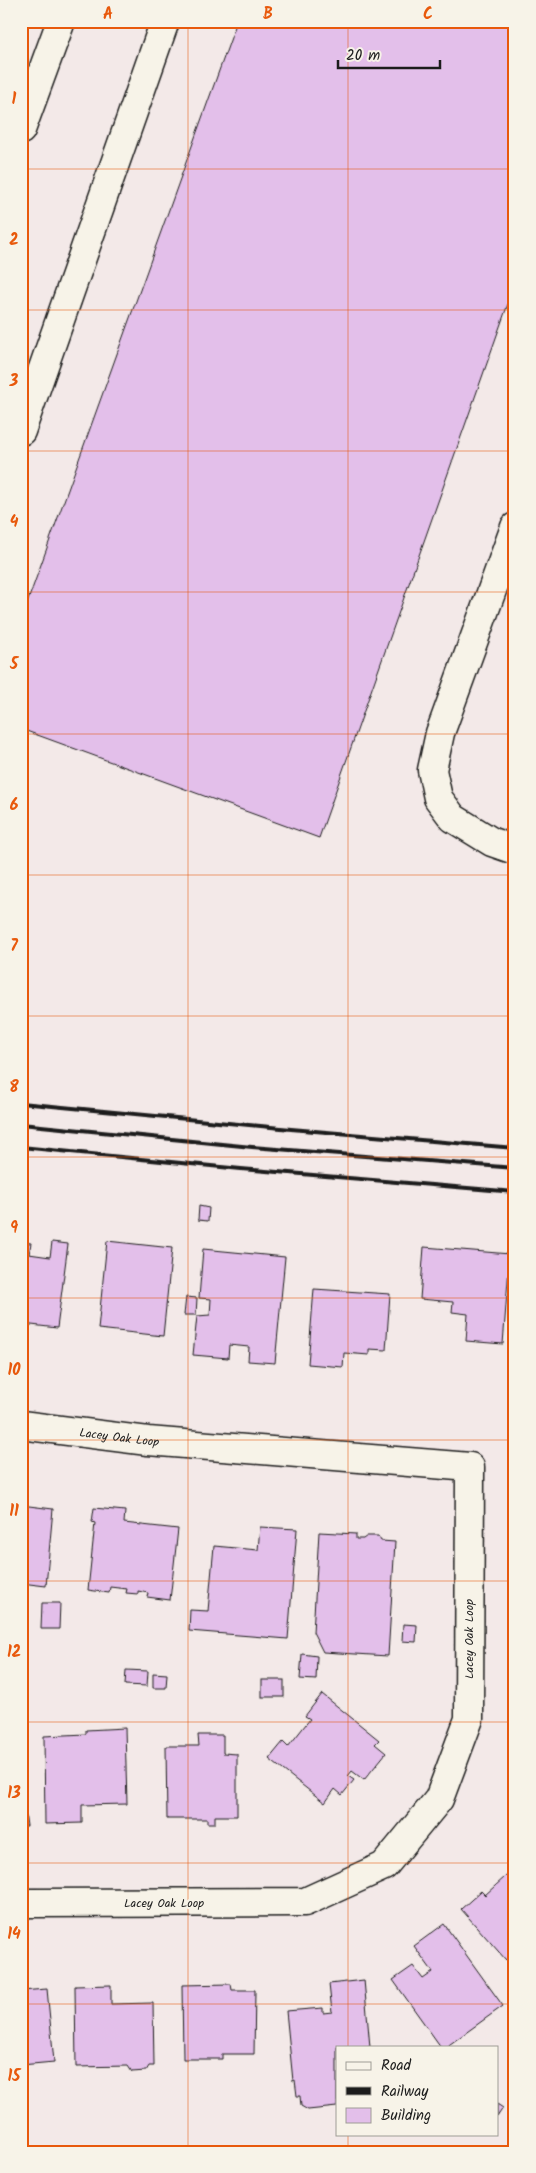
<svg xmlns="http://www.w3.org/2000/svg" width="536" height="2173" font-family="Kalam,sans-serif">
<rect width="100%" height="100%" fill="#f3e9e8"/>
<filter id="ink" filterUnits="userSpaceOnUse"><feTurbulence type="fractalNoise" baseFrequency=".02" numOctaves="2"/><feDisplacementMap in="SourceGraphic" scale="10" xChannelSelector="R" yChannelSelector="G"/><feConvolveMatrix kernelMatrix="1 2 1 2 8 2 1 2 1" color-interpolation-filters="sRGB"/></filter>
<g filter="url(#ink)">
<g fill="#e3bfea" stroke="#1c1c1c">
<path d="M237 21H515V284L319 838 21 729V620Z"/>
<path d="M199 1206 209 1208 208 1221 198 1220Z"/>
<path d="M107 1241 172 1248 163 1336 98 1329Z"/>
<path d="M21 1242 31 1243 29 1254 50 1257 52 1242 68 1244 57 1328 23 1324 25 1303 21 1302Z"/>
<path d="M424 1247 510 1254 503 1344 466 1341 468 1314 452 1312 453 1302 420 1299Z"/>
<path d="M203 1249 285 1257 275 1363 248 1361 249 1347 229 1345 228 1358 193 1355 197 1316 210 1315 211 1299 199 1298Z"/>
<path d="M314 1289 390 1294 386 1350 369 1349V1355L344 1353 343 1367 308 1364Z"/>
<path d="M186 1297 197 1298 196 1315H184Z"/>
<path d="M21 1505 53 1509 46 1586 21 1583Z"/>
<path d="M94 1508 125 1511 124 1523 178 1529 170 1600 147 1597 148 1593 138 1591V1594L126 1593 127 1589 110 1587 109 1593 88 1590 95 1523 92 1522Z"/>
<path d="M260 1527 297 1529 288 1639 189 1631 190 1610 208 1611 214 1546 258 1550Z"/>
<path d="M319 1532 356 1534V1539H363L367 1536H378L381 1541 395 1542 388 1656 323 1652 313 1632Z"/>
<path d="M42 1603H60L59 1629H41Z"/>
<path d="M403 1624 417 1625 416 1642 402 1641Z"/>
<path d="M302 1654 317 1656 316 1680 300 1679Z"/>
<path d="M126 1670 148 1671 147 1686 125 1685Z"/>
<path d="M153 1673 167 1674 166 1688H153Z"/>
<rect x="262" y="1680" width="22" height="17"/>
<path d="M322 1694 379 1740 375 1744 386 1753 364 1780 352 1771 348 1776 354 1780 342 1795 335 1789 325 1803 269 1759 283 1742 288 1747 310 1719 305 1716Z"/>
<path d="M125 1728 127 1804 82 1805V1823L45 1824 44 1736 86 1734V1730Z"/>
<path d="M198 1735H223V1753L237 1754V1816H215V1823H207V1819H167L166 1746H199Z"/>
<path d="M21 1783 27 1826H21Z"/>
<path d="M515 1868V1952L506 1960 461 1909 481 1891 485 1895Z"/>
<path d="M444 1924 503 2006 446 2047H441L393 1980 413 1966 423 1979 433 1972 414 1946Z"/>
<path d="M364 1980 370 2047H337V2107L308 2110 301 2106 300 2096H297L295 2080 293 2081 286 2011 323 2008V2013L332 2012 329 1984Z"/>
<path d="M231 1984 232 1990H255L254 2054H222V2059H183L182 1985Z"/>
<path d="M111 1985V2004L153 2003 154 2066H149L146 2071 132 2072 128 2066 76 2067 75 1986Z"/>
<path d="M47 1989 54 2062 21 2065V1991Z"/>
<path d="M497 2104 503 2108 497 2117Z"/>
</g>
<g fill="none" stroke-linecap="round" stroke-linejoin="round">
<g stroke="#1c1c1c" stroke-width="31">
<g id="minor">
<path d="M21 130 61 21"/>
<path d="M21 431 165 21"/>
<path d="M515 527 440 733 432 770 438 798 453 818 492 842 515 850"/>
<path id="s1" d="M21 1425 148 1441 470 1467 469 1719 439 1799 384 1866 305 1902 29 1903 21 1905"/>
</g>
</g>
<use href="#minor" stroke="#f7f3e8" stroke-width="28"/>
<g stroke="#1c1c1c" stroke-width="4">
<path d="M21 1103 291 1129 515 1148"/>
<path d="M21 1124 252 1147 515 1168"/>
<path d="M21 1147 241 1169 515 1192"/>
</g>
</g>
</g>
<path fill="none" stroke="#e8590c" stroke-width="1" stroke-opacity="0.55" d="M188 21V2152M348 21V2047M21 169H515M21 310H515M21 451H515M21 592H515M21 734H515M21 875H515M21 1016H515M21 1157H515M21 1298H515M21 1440H515M21 1581H515M21 1722H515M21 1863H515M21 2004H515M348 2134V2152"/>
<g text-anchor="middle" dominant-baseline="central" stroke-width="4.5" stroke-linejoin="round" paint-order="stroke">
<g font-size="12" fill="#1c1c1c" stroke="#f7f3e8">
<text stroke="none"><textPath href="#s1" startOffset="99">Lacey Oak Loop</textPath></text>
<text transform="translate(469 1639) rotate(-90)">Lacey Oak Loop</text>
<text x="164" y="1903">Lacey Oak Loop</text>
</g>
</g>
<rect width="536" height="2173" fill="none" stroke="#f7f3e8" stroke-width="55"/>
<rect x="336" y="2046" width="162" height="90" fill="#f7f3e8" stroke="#9f9d96"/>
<rect x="346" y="2062" width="25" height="8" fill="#f7f3e8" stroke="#9f9d96"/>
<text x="381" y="2070" font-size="15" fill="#1c1c1c">Road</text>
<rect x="346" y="2087" width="25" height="8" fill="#1c1c1c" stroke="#9f9d96"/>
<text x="381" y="2096" font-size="15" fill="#1c1c1c">Railway</text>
<rect x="346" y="2108" width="25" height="15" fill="#e3bfea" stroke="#9f9d96"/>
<text x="381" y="2120" font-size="15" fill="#1c1c1c">Building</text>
<path d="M338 60v8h102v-8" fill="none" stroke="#1c1c1c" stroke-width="2.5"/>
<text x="346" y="60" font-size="15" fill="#1c1c1c" stroke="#f7f3e8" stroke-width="4" paint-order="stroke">20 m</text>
<rect x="28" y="28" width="480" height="2118" fill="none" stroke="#e8590c" stroke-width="2"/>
<g font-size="16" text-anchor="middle" font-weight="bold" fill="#e8590c">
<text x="108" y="19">A</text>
<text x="268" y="19">B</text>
<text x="428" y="19">C</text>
<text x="14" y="104">1</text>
<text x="14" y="245">2</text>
<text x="14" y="386">3</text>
<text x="14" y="527">4</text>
<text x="14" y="669">5</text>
<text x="14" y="810">6</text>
<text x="14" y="951">7</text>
<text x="14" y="1092">8</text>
<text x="14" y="1233">9</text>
<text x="14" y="1375">10</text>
<text x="14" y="1516">11</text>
<text x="14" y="1657">12</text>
<text x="14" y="1798">13</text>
<text x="14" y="1939">14</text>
<text x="14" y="2081">15</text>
</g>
</svg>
